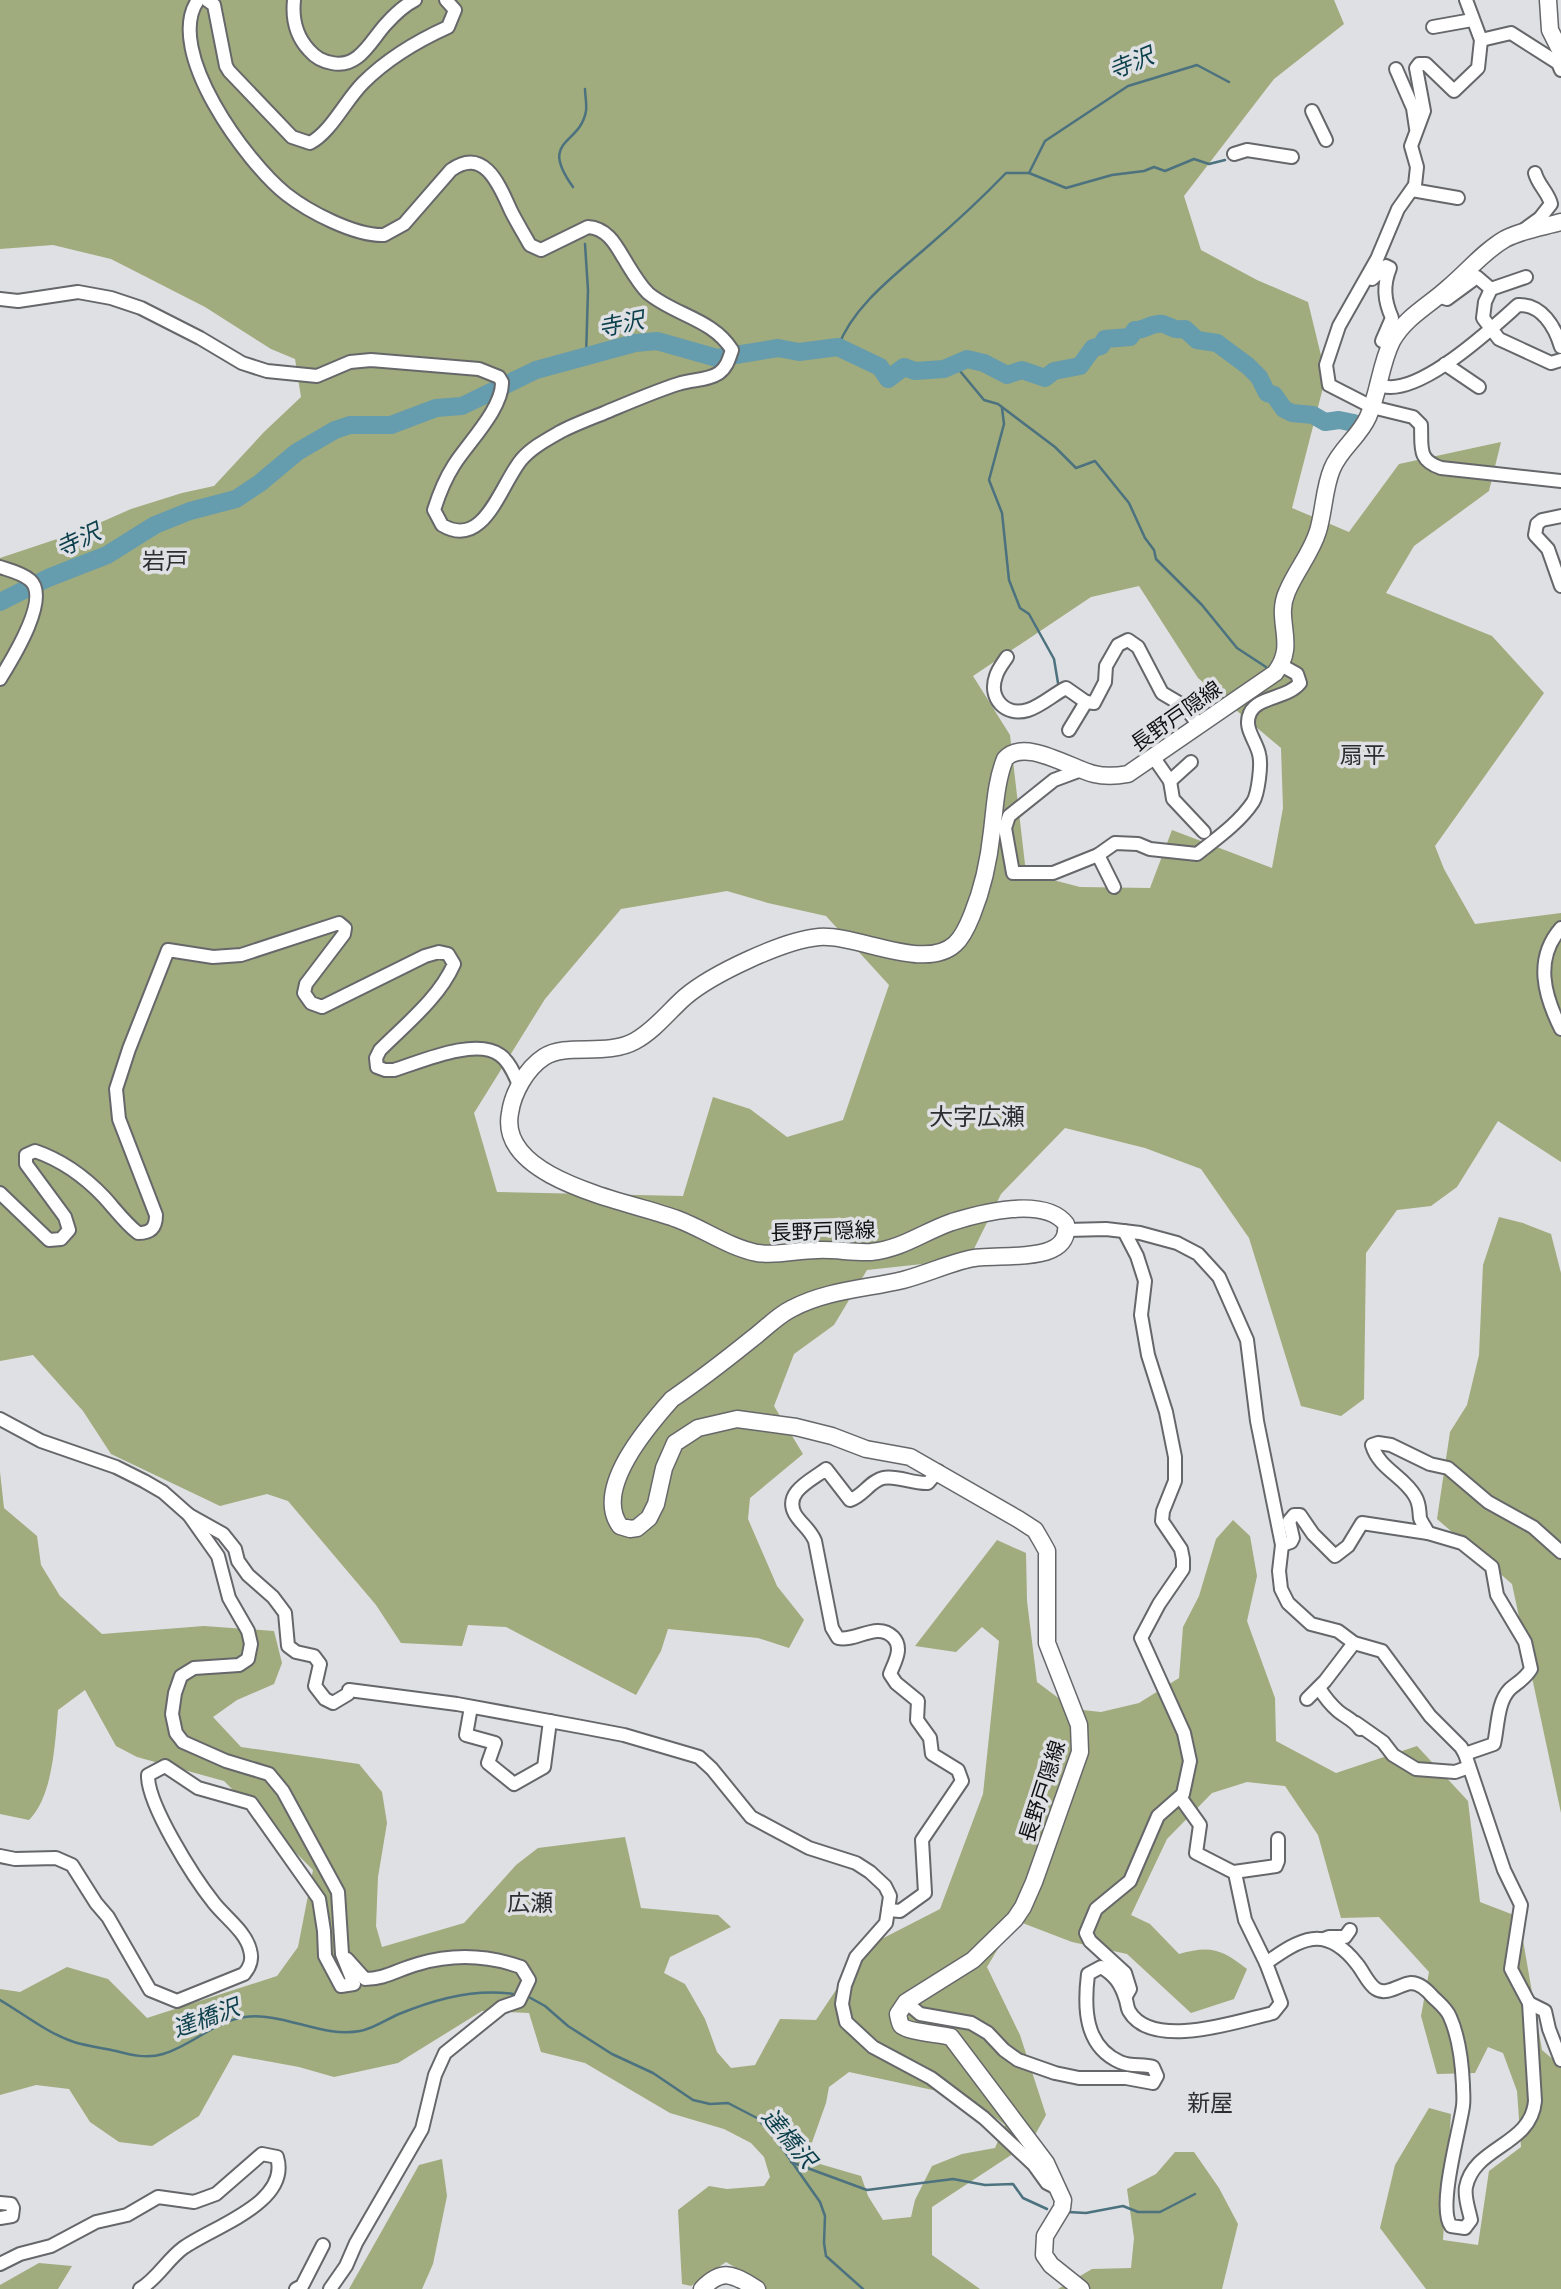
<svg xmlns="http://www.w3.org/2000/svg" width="1561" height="2289" font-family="Montserrat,'Noto Sans JP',sans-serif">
<rect width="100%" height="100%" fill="#dee0e3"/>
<g fill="#a0ab7e" fill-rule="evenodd">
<path d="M0 0H1334L1344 24 1274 79 1184 196 1201 250 1257 280 1308 302 1326 376 1292 508 1349 532 1399 464 1501 442 1489 491 1414 546 1386 593 1492 636 1544 693 1435 846 1444 869 1475 924 1561 913V1162L1498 1121 1457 1187 1431 1206 1397 1210 1366 1253 1364 1399 1341 1416 1301 1406 1249 1238 1201 1169 1145 1148 1065 1128 1001 1194 969 1259 867 1270 834 1325 794 1354 774 1406 803 1454 750 1498 748 1519 777 1586 804 1620 789 1648 758 1638 668 1629 661 1651 636 1695 506 1627 468 1625 462 1646 401 1643 376 1605 288 1501 267 1494 220 1506 111 1454 83 1411 33 1355 0 1361V558L81 531 131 509 182 493 214 486 264 432 301 397 295 359 271 349 205 307 111 259 53 245 0 249ZM1139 586 1198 678 1281 748 1283 808 1272 868 1172 830 1150 888 1080 887 1026 873 1010 735 973 676 1091 597ZM727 891 768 903 826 916 889 985 843 1120 787 1137 750 1109 713 1097 683 1196 497 1192 474 1113 545 999 621 909Z"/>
<path d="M1499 1217 1523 1223 1551 1234 1561 1273V1813L1512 1584 1437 1519 1450 1432 1467 1405 1479 1355 1483 1265Z"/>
<path d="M0 1472 4 1508 37 1536 41 1565 60 1596 102 1634 204 1626 274 1631 282 1663 274 1684 237 1700 213 1717 241 1747 359 1764 382 1792 387 1823 378 1877 376 1926 382 1947 464 1923 516 1865 538 1848 625 1837 641 1908 718 1915 731 1927 670 1957 664 1973 685 1984 705 2019 717 2052 731 2068 755 2065 780 2019 816 2020 864 1948 940 1909 983 1794 999 1641 982 1627 956 1652 915 1646 997 1540 1026 1553 1027 1601 1037 1682 1073 1709 1101 1712 1139 1703 1179 1678 1183 1627 1199 1596 1216 1539 1233 1520 1250 1536 1257 1576 1247 1621 1275 1698 1276 1741 1336 1773 1417 1746 1468 1801 1480 1902 1519 1917 1542 2050 1561 2066V2289H1426L1380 2228 1395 2165 1429 2108 1451 2114 1443 2240 1478 2245 1489 2171 1521 2147 1517 2091 1503 2053 1488 2047 1475 2073 1437 2074 1421 2016 1429 1972 1379 1917 1341 1918 1318 1835 1285 1786 1247 1782 1212 1793 1167 1839 1131 1915 1150 1924 1179 1954C1210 1945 1222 1949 1247 1969L1234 1999 1191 2013 1127 1954 1072 1942 1015 1920 987 1967 1020 2035 1046 2115 1031 2142 932 2207V2255L980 2289H758L760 2282 726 2262 691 2286 682 2284 678 2210 709 2186 727 2189 764 2186 770 2177 764 2157 751 2143 724 2129 670 2113 585 2063 541 2052 529 2013 482 2011 398 2063 334 2077 299 2067 233 2055 199 2116 152 2146 119 2142 90 2122 69 2089 36 2085 0 2095V1989L20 1992 67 1967 108 1979 147 2018 277 1976 298 1947 313 1870 224 1781 137 1757 116 1746 85 1690 58 1710C55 1743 53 1796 29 1820L0 1814ZM849 2072 970 2098 1005 2125 995 2148 962 2154 932 2166 915 2200 911 2217 883 2220 868 2196 861 2176 820 2164 810 2148 826 2103 829 2087Z"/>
<path d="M1175 2152H1194L1219 2188 1238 2224 1222 2289H1058L1092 2269 1131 2268 1134 2238 1127 2189 1156 2174Z"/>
<path d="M442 2159 447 2196 433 2264 422 2289H349L419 2165Z"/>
<path d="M39 2263 72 2266 58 2289H0V2285Z"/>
</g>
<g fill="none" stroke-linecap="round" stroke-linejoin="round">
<g stroke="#4c727f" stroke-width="2.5">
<path d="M1029 173 1066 188 1112 175 1144 171 1154 167 1165 171 1194 159 1209 164 1225 160"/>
<path d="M573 187C538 138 580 146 586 111 587 104 585 95 585 89"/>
<path d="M585 244 588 290 586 357"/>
<path d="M838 347C853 306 895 275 927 247 955 223 981 199 1006 173H1029L1045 141 1128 86 1197 65 1229 82"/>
<path d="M955 365 984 400 998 404 1055 447 1076 468 1095 461 1129 503 1145 538 1154 550 1156 559 1202 605 1237 648 1266 667"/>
<path d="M1002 408 1004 424 989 480 1002 513 1009 580 1020 608 1029 614 1054 659 1058 683"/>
<path d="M527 1996 545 2006 568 2026 612 2054 653 2073 693 2100 710 2104 728 2103 757 2118 775 2138 820 2202 825 2216 824 2243 826 2256 863 2289"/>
<path d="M0 2000C24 2014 47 2033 74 2042 87 2046 102 2048 116 2051 131 2055 147 2059 163 2054 191 2046 215 2021 245 2017 284 2012 321 2038 360 2031 373 2029 387 2019 399 2014 435 1999 474 1988 513 1994"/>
<path d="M791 2162 867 2190 953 2179 985 2185 1013 2184 1023 2198 1047 2209"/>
<path d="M1068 2212 1086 2213 1123 2206 1138 2212H1160L1195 2194"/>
</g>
<path stroke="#659cae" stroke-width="18" d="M0 602 48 578 107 555 155 525 190 511 236 499 260 483 297 452 335 430 350 425H391L436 408 462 406 536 370 635 343 657 341 717 358 778 348 799 352 838 347 880 367 888 379 904 367 915 371 944 369 967 359 984 363 1007 375 1022 370 1045 378 1054 371 1080 366 1093 348 1101 346 1105 339 1130 337 1135 330C1145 330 1153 322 1163 324 1173 327 1172 330 1185 329L1197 340 1217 343 1248 366 1259 377 1267 393 1274 395 1284 409 1292 413 1313 415 1325 422 1339 420 1354 423"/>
<g stroke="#66676a" stroke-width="16">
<g id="minor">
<path d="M207 0 214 5 226 66 229 71 292 137 310 143C331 132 345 101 363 83 387 59 417 41 448 27L455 10 446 0"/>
<path d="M294 0C292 19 296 36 309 50 316 58 322 61 332 63 359 69 371 40 386 24 395 14 403 6 415 0"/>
<path d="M1466 0 1481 40 1478 68 1454 91 1426 64H1419L1416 68 1424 111 1411 146 1417 167 1415 185 1398 209 1377 259 1339 326 1326 365 1329 385 1372 407 1413 417 1421 425C1422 447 1417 460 1441 468L1561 481"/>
<path d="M1433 27 1472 20"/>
<path d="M1481 40 1511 33 1558 63 1561 70"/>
<path d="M1396 69 1413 108 1416 128"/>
<path d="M1312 111 1326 140"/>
<path d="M1234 154 1247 150 1292 157"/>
<path d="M1412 190 1458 198"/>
<path d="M1525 229 1540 218 1551 204C1548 192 1538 185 1535 173"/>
<path d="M1372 279 1386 266 1390 268C1383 285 1384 300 1392 318L1382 341 1390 345"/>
<path d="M1491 289 1485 302 1483 318 1499 339 1551 363 1561 360"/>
<path d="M1438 296 1447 299 1477 277 1491 289 1526 277"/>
<path d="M0 299 18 301 78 292 111 298 141 308 200 338 242 363 267 371 317 376 350 362 371 360 479 369 499 377 502 382C503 408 468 443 454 465 445 479 439 494 434 510L442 525C484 550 500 486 521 460 531 448 546 440 560 432 573 425 589 419 604 413 628 403 653 392 678 384 692 379 707 381 719 373 727 367 729 359 732 350 713 319 674 315 648 293 638 283 630 268 623 257 615 243 606 228 588 227L541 250 530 245C524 234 517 223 511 211 500 187 485 146 451 170L404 224 384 235C355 236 309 212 286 194 247 163 163 50 198 0"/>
<path d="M1445 364 1479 387"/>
<path d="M1377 384C1413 403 1492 328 1518 305 1542 304 1555 327 1561 347"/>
<path d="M1561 516 1542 520 1537 524 1535 535 1548 549 1561 586"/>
<path d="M0 567C9 570 22 573 30 580 51 598 11 661 0 679"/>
<path d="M1007 657C1003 663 998 669 996 676 988 698 1005 717 1028 710 1041 706 1054 694 1066 688L1086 702"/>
<path d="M1069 730 1086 702 1094 703 1105 682 1106 666 1118 645 1128 640 1138 647 1162 693 1184 706 1199 725"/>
<path d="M1154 758 1170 781 1191 762"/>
<path d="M1081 770 1054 780 1009 816 1005 828 1013 873H1053L1098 855 1115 843 1138 844 1150 849 1197 854C1216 839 1239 823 1253 802 1258 794 1262 764 1259 754 1256 740 1243 728 1250 713 1258 696 1287 699 1300 683L1297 674 1281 665"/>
<path d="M1170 781 1173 799 1204 832"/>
<path d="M1098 855 1114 887"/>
<path d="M1561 928C1534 959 1544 995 1561 1029"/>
<path d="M0 1193 49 1240 61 1239 69 1230 65 1217 26 1164V1155L35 1151C61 1160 85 1177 104 1197 115 1209 125 1223 138 1233 151 1233 156 1228 156 1215L119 1119 116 1089 129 1049 168 950 213 957 241 955 339 923 345 928 344 934 306 984 304 993 311 1003 322 1007 425 956 439 952 448 954 454 964C439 998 406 1024 380 1050L376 1058 377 1067 385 1070H394C420 1062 476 1037 500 1055 510 1062 515 1076 520 1087"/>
<path d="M1124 1231 1137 1256 1145 1281 1141 1315 1148 1355 1166 1412 1175 1457V1481L1163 1511 1162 1521 1181 1549 1183 1559V1569L1159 1604 1141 1638 1184 1733 1190 1761 1183 1794 1158 1816 1130 1881 1096 1909 1086 1933 1090 1941 1125 1973 1130 1989 1126 1996"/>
<path d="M0 1419 41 1441 116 1467 144 1481 163 1492 189 1515 223 1534 235 1549 238 1561 248 1575 273 1597 285 1613 288 1646 296 1652 314 1656 320 1664 315 1686 325 1699 333 1703 348 1694 349 1690 457 1704 582 1727 624 1735 699 1757 712 1769 751 1817 809 1848 856 1863 870 1872 885 1886 890 1896 888 1910 886 1923 856 1957 845 1985 842 2004 846 2022 873 2047 931 2078 984 2118 1034 2165 1047 2183 1057 2188"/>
<path d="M1428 1533 1462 1543 1492 1567 1497 1595 1525 1642 1531 1669C1525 1679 1518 1682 1510 1689 1497 1702 1498 1727 1494 1744L1465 1754"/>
<path d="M1282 1545 1291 1542 1293 1538 1289 1521 1294 1515H1300L1313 1534 1335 1556 1348 1546 1362 1523 1428 1533C1426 1528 1421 1522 1420 1518 1419 1510 1420 1504 1415 1496 1404 1476 1379 1469 1372 1445L1378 1443 1391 1445 1430 1464 1448 1468 1488 1502 1533 1527 1561 1552"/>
<path d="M1319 1688C1324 1696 1330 1704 1338 1711 1345 1717 1354 1720 1360 1729"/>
<path d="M1307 1699 1325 1681 1354 1643"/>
<path d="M471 1707 466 1735 495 1743 488 1763 514 1784 544 1767 550 1721"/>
<path d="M1356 1723 1383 1742 1393 1755 1416 1769 1455 1772 1469 1767"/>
<path d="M1180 1797 1200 1825 1196 1853 1235 1873 1245 1920 1266 1963"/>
<path d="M0 1856 15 1859 56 1858 72 1865 96 1903 108 1917 150 1990 177 2001 244 1974C250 1967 253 1960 250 1950 246 1932 225 1917 214 1903 194 1878 147 1804 148 1775L165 1766 198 1788 251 1803 319 1899 324 1931 325 1956 341 1986 354 1984 342 1954 338 1892 283 1791 269 1774 226 1761 183 1742 176 1733 172 1714 175 1693 181 1676 194 1668 239 1665 248 1659 251 1644 248 1631 229 1598 218 1556 189 1515"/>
<path d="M1234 1872 1276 1866 1278 1861V1839"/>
<path d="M888 1910 900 1911 925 1893 922 1840 962 1781 958 1770 932 1754 930 1738 917 1720 918 1701 896 1683 890 1674C894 1663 904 1648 893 1637 877 1621 856 1642 838 1638L832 1628 815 1541C810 1529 801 1524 795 1514 783 1492 812 1480 826 1469L850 1500C863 1496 870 1481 883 1478 897 1475 913 1484 928 1483L938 1471"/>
<path d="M1324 1939 1329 1937H1345L1350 1930"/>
<path d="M906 2002 920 2014 971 2023 988 2033 1004 2050 1018 2060 1055 2073 1079 2078H1126L1153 2083 1157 2076 1153 2067C1143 2064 1131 2067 1120 2062 1084 2046 1084 2007 1088 1974L1101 1967C1115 1975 1121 1984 1126 2000 1127 2003 1127 2007 1129 2011 1152 2051 1238 2021 1273 2013L1281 2003 1266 1963C1300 1939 1325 1923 1357 1964 1363 1971 1368 1984 1376 1989 1387 1996 1400 1984 1411 1983 1420 1983 1427 1990 1433 1997 1439 2003 1447 2009 1450 2017 1459 2037 1462 2063 1463 2085 1463 2092 1464 2099 1463 2106 1460 2129 1437 2208 1451 2226L1465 2228 1471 2220C1469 2210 1464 2197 1466 2187 1474 2146 1531 2146 1535 2101L1529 2003 1511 1969 1521 1905 1504 1870 1465 1754 1461 1747 1430 1716 1382 1651 1354 1643 1338 1631 1311 1624 1288 1603 1281 1589 1279 1571 1282 1545 1257 1421 1247 1340 1219 1277 1198 1254 1177 1243 1140 1233 1106 1229 1067 1230"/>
<path d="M1529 2003 1545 2011 1549 2029 1561 2060"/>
<path d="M0 2203 11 2204 13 2208 12 2216 0 2218"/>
<path d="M0 2264 20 2254 51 2246 96 2222 127 2215 158 2197 194 2202 216 2194 262 2154 277 2157C291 2203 212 2227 183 2248 167 2260 157 2279 140 2289"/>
<path d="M296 2289 302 2286 323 2245"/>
<path d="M330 2289 346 2266 356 2243 422 2129 435 2075 445 2053 502 2007 519 2001 529 1980 521 1967C487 1955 452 1954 418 1964 399 1969 385 1979 365 1979L347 1959"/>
</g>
</g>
<g stroke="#66676a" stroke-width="19">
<g id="major">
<path d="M1548 0 1550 30 1561 52"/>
<path d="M702 2289C723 2267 734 2275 757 2289"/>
<path d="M1081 2289 1051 2265 1044 2255 1045 2236 1062 2208 1063 2200 1046 2163 951 2037C941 2034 906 2032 901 2025 900 2024 898 2015 898 2014L906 2002 973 1960 1015 1919 1023 1907 1034 1882 1080 1752 1079 1725 1047 1643V1551L1042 1542 1035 1530 1018 1519 910 1457 866 1449 832 1436 796 1427 737 1419 698 1428 675 1443 664 1468 656 1504 649 1518 637 1528 630 1529 620 1526C593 1489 648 1426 672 1399 700 1380 727 1359 753 1338 765 1329 777 1316 791 1309 827 1290 865 1289 903 1280 926 1274 947 1264 969 1259 996 1252 1071 1267 1066 1224 1044 1196 981 1213 952 1222 923 1232 902 1249 871 1252 853 1253 835 1249 817 1250 797 1250 778 1256 757 1253 728 1247 704 1229 677 1219 633 1202 497 1181 510 1113 513 1092 527 1068 544 1057 567 1042 606 1057 635 1041 655 1030 669 1011 685 997 712 974 784 940 819 937 857 934 925 972 955 944 963 937 968 925 972 915 983 888 989 860 992 831 995 807 996 781 1005 759 1024 737 1072 769 1094 774 1106 777 1117 776 1128 774L1275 673C1298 644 1274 621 1287 592 1296 570 1311 554 1318 531 1324 511 1324 488 1332 469 1340 449 1359 437 1368 417 1379 393 1380 365 1392 341 1405 317 1430 305 1449 287 1468 271 1484 251 1505 239 1522 230 1543 227 1561 222"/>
</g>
</g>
<use href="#minor" stroke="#fff" stroke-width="12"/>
<use href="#major" stroke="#fff" stroke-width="16"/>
</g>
<g text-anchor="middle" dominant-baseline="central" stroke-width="7" stroke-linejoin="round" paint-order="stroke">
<g font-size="21" fill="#101112" stroke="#dee0e3">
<text transform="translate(1176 716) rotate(-35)">長野戸隠線</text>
<text transform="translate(823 1231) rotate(-2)">長野戸隠線</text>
<text transform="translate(1042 1791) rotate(-72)">長野戸隠線</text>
</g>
<g font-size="23" font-style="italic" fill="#0c3f4c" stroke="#dee0e3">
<text transform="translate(1131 63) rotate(-22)">寺沢</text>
<text transform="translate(621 324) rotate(-11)">寺沢</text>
<text transform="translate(78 540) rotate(-25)">寺沢</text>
<text transform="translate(206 2018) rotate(-20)">達橋沢</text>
<text transform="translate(789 2138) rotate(50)">達橋沢</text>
</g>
<g font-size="23" fill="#2c2e31" stroke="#dee0e3">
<text x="165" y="561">岩戸</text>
<text x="1363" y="755">扇平</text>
<text x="530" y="1903">広瀬</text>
<text x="1210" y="2103">新屋</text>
</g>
<g font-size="24" fill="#2c2e31" stroke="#dee0e3">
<text x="977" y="1116">大字広瀬</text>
</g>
</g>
</svg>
